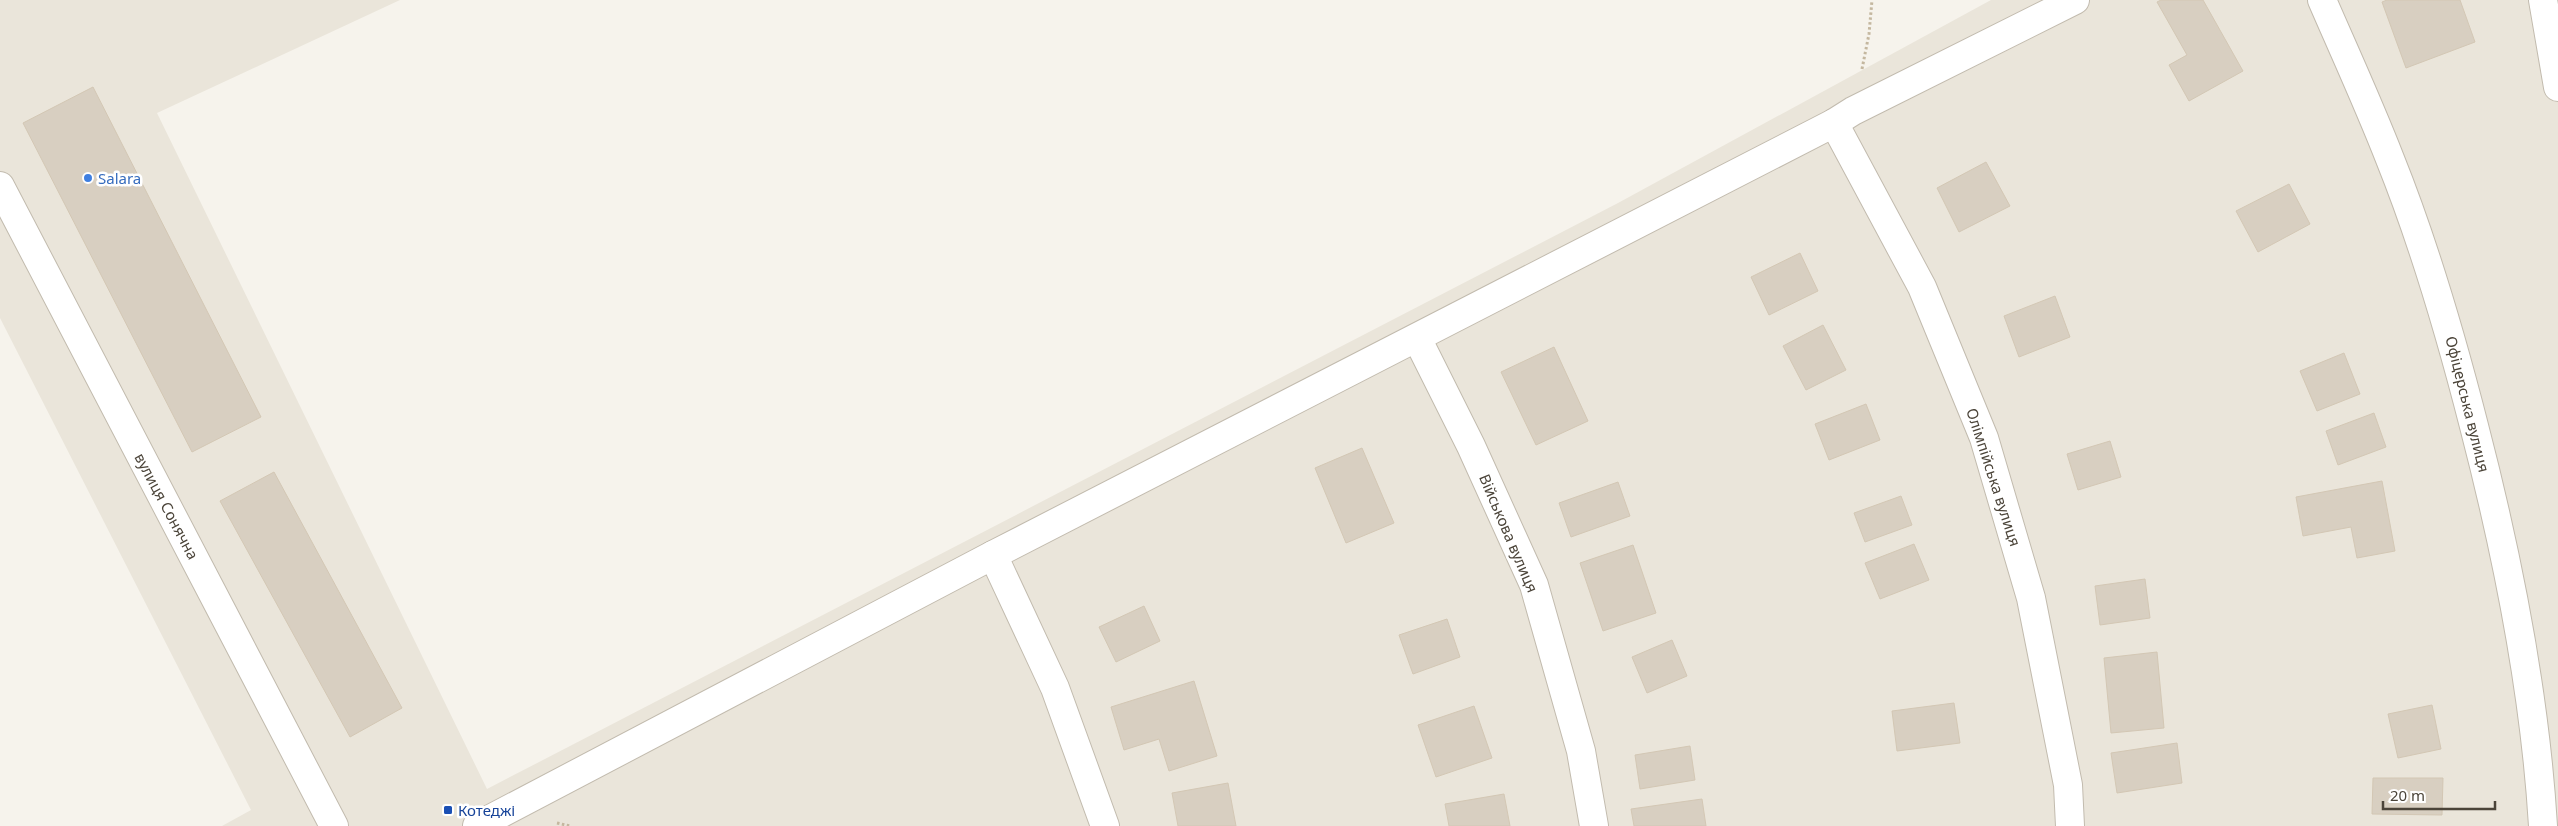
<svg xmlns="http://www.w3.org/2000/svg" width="2558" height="826" font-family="'Noto Sans',sans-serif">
<rect width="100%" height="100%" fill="#f6f3ec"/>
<path fill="#eae5da" d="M0 0H400L157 113 487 789 1618 203 1991 0H2558V826H222L251 810 0 318Z"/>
<g fill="#d8cfc1" stroke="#d3c7b4">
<path d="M2161 0H2203L2243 71 2189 101 2169 65 2187 55 2157 2Z"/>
<path d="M2387 0H2460L2475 42 2406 68 2382 2Z"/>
<path d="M93 87 261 417 192 452 23 123Z"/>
<path d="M1986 162 2010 206 1959 232 1937 188Z"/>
<path d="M2289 184 2310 224 2258 252 2236 211Z"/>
<path d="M1800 253 1818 291 1769 315 1751 277Z"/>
<path d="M2055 296 2070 337 2019 357 2004 316Z"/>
<path d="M1823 325 1846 370 1806 390 1783 346Z"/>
<path d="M1554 347 1588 421 1536 445 1501 372Z"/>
<path d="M2344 353 2360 394 2317 411 2300 371Z"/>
<path d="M1866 404 1880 440 1829 460 1815 424Z"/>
<path d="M2374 413 2386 447 2338 465 2326 431Z"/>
<path d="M2110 441 2121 477 2078 490 2067 454Z"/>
<path d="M1362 448 1394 523 1346 543 1315 468Z"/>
<path d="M274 472 402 708 350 737 220 501Z"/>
<path d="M2382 481 2395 551 2357 558 2351 527 2303 536 2296 497Z"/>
<path d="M1618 482 1630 516 1571 537 1559 503Z"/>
<path d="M1901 496 1912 525 1865 542 1854 513Z"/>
<path d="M1914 544 1929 580 1880 599 1865 563Z"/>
<path d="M1633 545 1656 613 1603 631 1580 563Z"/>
<path d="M2145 579 2150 618 2100 625 2095 586Z"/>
<path d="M1144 606 1160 641 1116 662 1099 627Z"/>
<path d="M1447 619 1460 657 1413 674 1399 635Z"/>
<path d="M1672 640 1687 676 1647 693 1632 657Z"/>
<path d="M2157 652 2164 728 2111 733 2104 658Z"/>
<path d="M1194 681 1217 756 1169 771 1159 739 1124 750 1111 707Z"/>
<path d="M1954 703 1960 743 1897 751 1892 711Z"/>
<path d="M2432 705 2441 749 2398 758 2388 714Z"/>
<path d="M1474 706 1492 758 1436 777 1418 725Z"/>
<path d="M2177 743 2182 783 2117 793 2111 753Z"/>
<path d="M1690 746 1695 780 1640 789 1635 755Z"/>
<path d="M2373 778H2443L2442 815 2372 814Z"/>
<path d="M1228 783 1236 826H1178L1172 793Z"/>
<path d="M1504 794 1510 826H1449L1445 804Z"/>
<path d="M1702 799 1706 826H1634L1631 809Z"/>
</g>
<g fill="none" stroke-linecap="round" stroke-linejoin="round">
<g stroke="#c2bbae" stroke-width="30">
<g id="minor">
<path d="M2322 0C2345 53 2369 105 2390 159 2425 246 2451 336 2474 426 2508 557 2535 691 2543 826"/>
<path d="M2543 0 2558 87"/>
<path d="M1834 123 1922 287 1984 438 2031 598 2068 785 2070 826"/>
<path d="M0 186 334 826"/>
<path d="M1417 338 1471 446 1534 585 1581 751 1594 826"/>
<path d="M993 555 1055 688 1105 826"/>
<path d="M477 826 993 555 1834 123 1853 111 2075 0"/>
</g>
</g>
<g stroke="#c4b79f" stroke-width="3" stroke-dasharray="2.5 2.5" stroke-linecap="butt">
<path d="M1862 69 1869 34 1872 0"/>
<path d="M557 823 570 826"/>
</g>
<use href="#minor" stroke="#fff" stroke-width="28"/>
</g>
<circle fill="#3f7fe0" stroke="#fff" stroke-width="2" cx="88" cy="178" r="5"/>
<rect fill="#1a4fb4" stroke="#fff" stroke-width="2" x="443" y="805" width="10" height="10" rx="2.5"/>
<g text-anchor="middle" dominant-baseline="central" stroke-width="5" stroke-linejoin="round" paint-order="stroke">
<g font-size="15" fill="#366cbe" stroke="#fff" text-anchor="start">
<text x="98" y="178">Salara</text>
</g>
<g font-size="15" fill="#4b4439" stroke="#fff">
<text transform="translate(2468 404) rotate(76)">Офіцерська вулиця</text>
<text transform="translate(1994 477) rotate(72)">Олімпійська вулиця</text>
<text transform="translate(167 506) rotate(62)">вулиця Сонячна</text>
<text transform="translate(1509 533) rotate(67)">Військова вулиця</text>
</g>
<g font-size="15" fill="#164399" stroke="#fff" text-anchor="start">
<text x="458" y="810">Котеджі</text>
</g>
</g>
<path d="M2383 801v8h112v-8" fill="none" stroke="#4b4439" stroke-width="2.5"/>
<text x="2390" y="801" font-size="15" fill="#4b4439" stroke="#ffffff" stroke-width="4" paint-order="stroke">20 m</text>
</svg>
